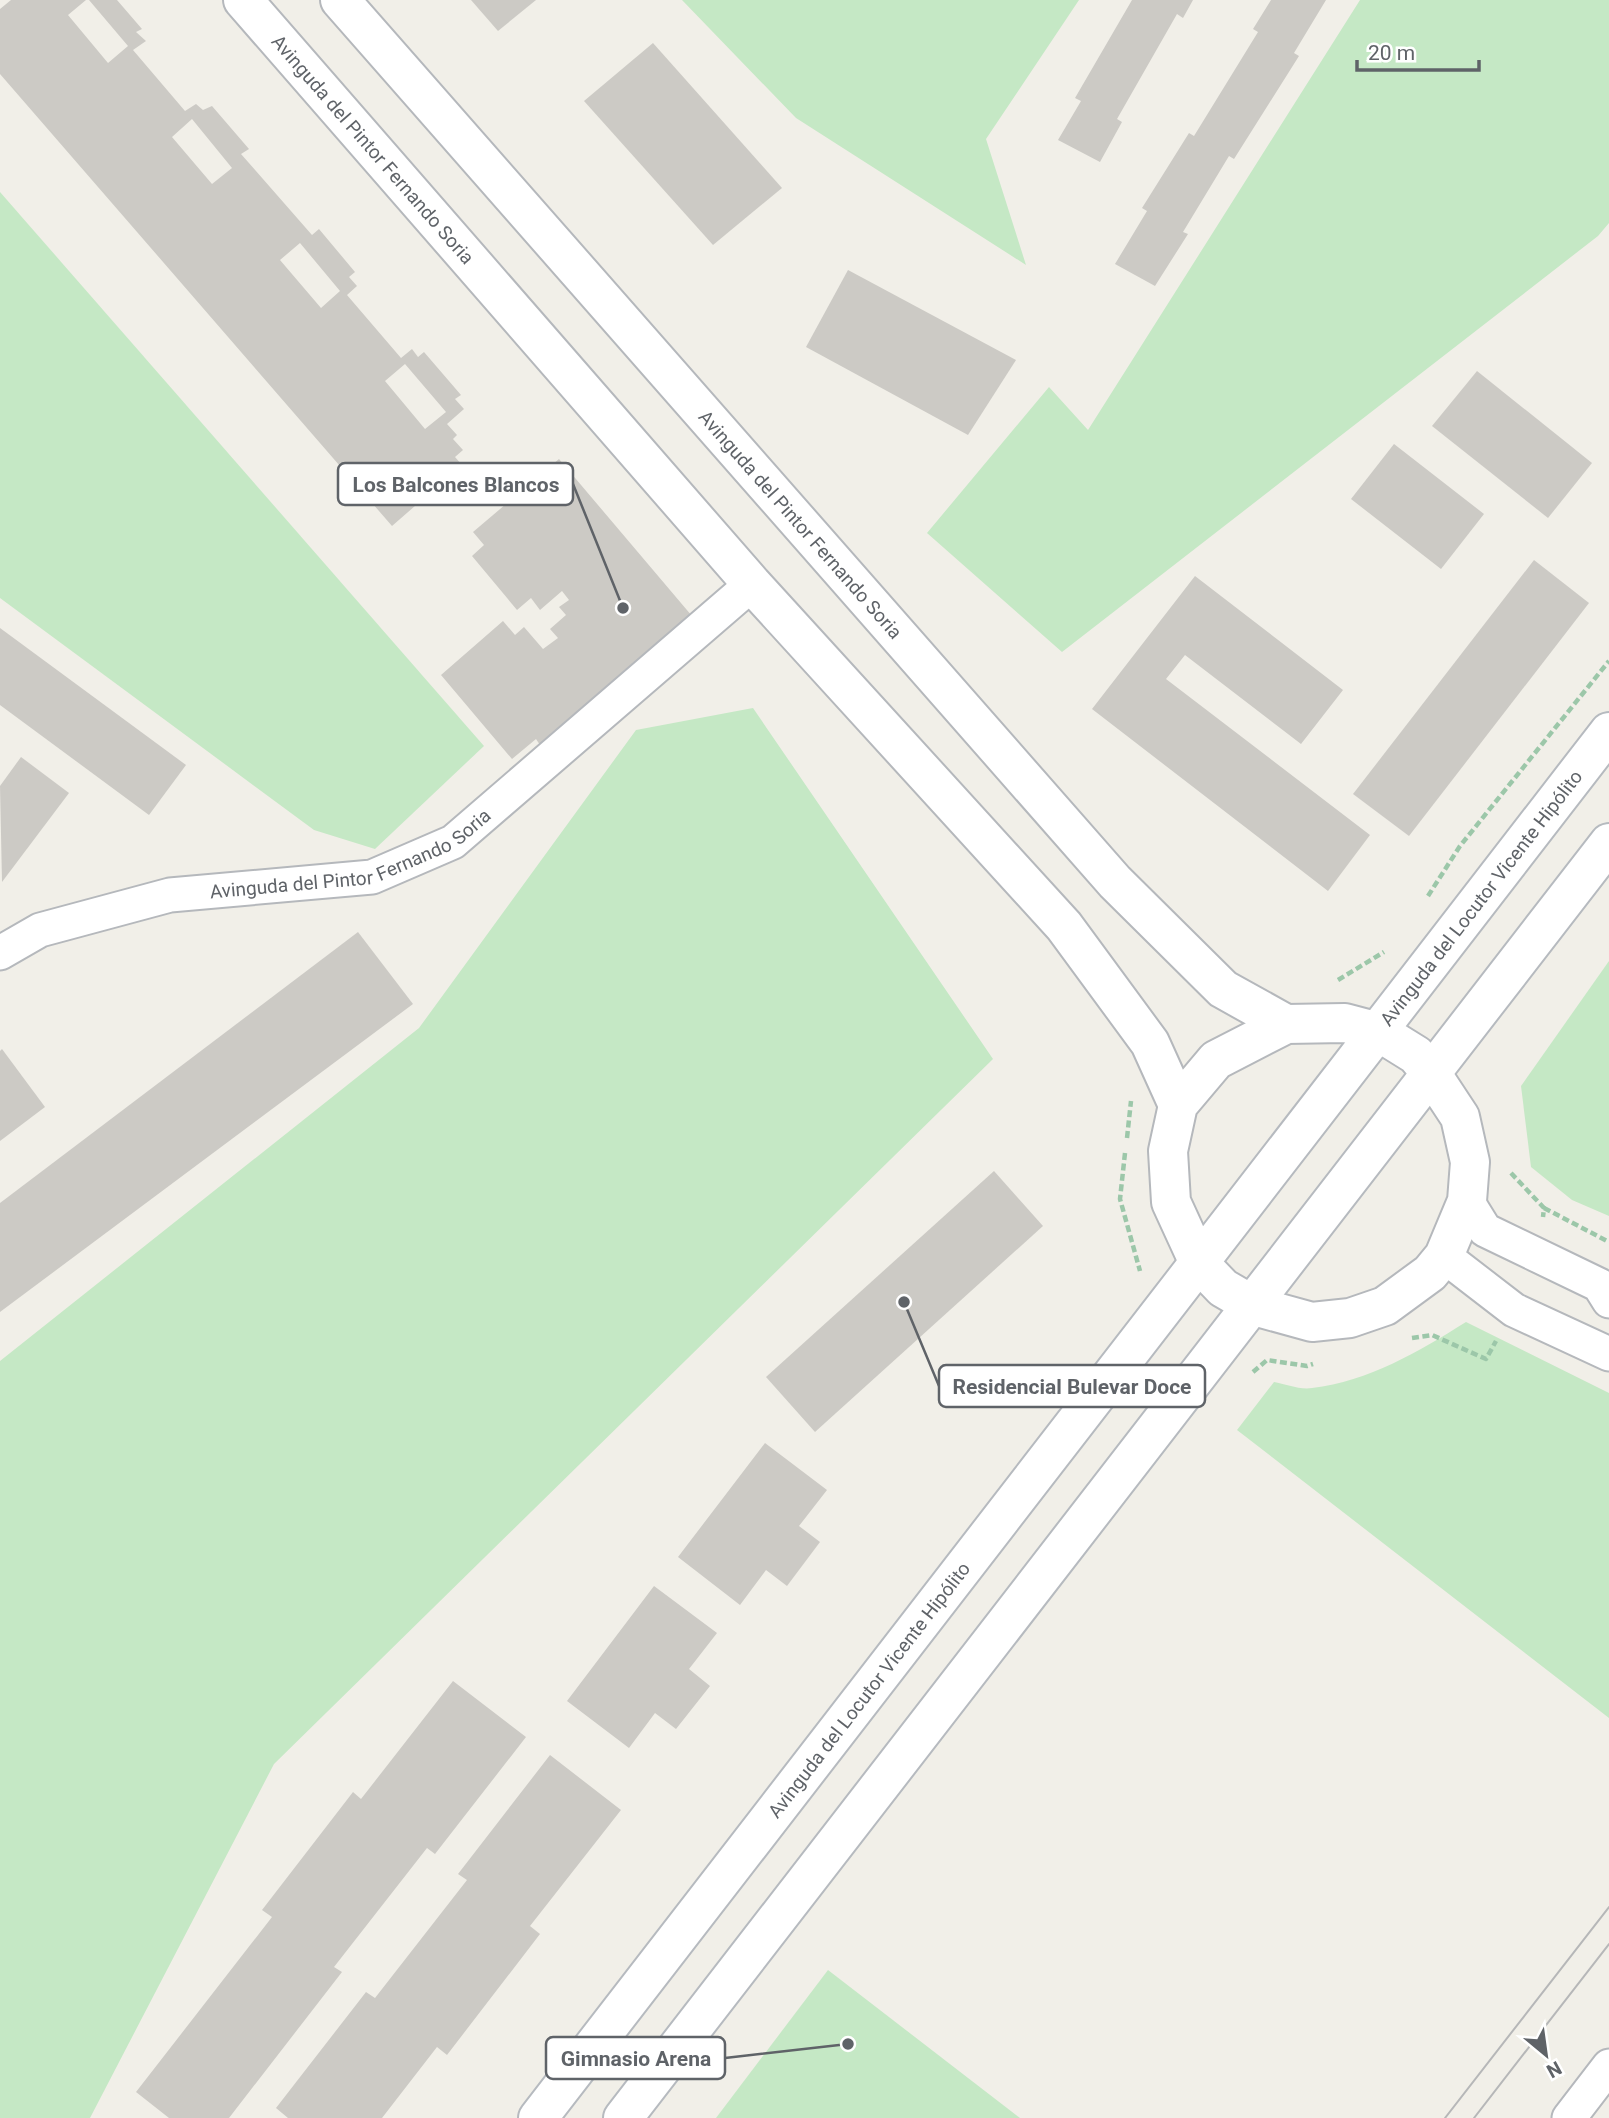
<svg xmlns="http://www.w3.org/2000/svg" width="1609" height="2118" font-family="Roboto,sans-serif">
<rect width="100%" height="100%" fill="#f1efe8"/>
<g fill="#c5e8c5">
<path d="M682 0H1079L986 139 1026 265 796 118Z"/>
<path d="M1360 0H1609V223L1598 236 1062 652 927 533 1049 387 1088 430Z"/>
<path d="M0 192 484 746 375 849 314 830 0 598Z"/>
<path d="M753 708 993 1059 274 1764 90 2118H0V1361L419 1028 636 730Z"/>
<path d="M1609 961V1216L1572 1200 1531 1167 1521 1086Z"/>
<path d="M1466 1322 1609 1393V1718L1237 1430 1274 1382C1285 1384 1300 1390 1312 1388 1369 1381 1418 1352 1466 1322Z"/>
<path d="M828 1970 1020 2118H716Z"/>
</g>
<g fill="#cccac5" fill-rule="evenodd">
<path d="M11 0H86L68 15 108 63 128 46 89 0H117L142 29 136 32 146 41 133 50 185 111 196 104 203 110 212 106 249 149 241 154 312 235 319 229 355 272 349 277 357 286 347 295 401 358 412 349 418 357 424 352 461 395 455 399 464 409 447 424 457 435 453 439 463 450 455 457 462 465 392 526 0 74V9ZM192 119 232 168 212 184 172 137ZM300 243 340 291 321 308 280 260ZM405 364 446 412 425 429 385 381Z"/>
<path d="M471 0H536L498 31Z"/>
<path d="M1132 0H1193L1183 18 1177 14 1117 119 1122 122 1100 162 1058 140 1081 101 1075 98Z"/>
<path d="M1271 0H1326L1294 53 1299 56 1234 159 1229 156 1183 232 1188 234 1155 286 1115 264 1147 211 1142 208 1189 133 1194 136 1258 32 1253 29Z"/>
<path d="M653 43 782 188 713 245 584 101Z"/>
<path d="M848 270 1016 360 968 435 806 347Z"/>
<path d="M1477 371 1592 463 1548 518 1432 426Z"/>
<path d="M1394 444 1484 514 1441 569 1351 499Z"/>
<path d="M559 459 692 616 540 745 536 739 512 759 441 675 503 621 515 635 524 627 543 649 558 638 550 629 566 615 559 607 569 600 562 591 540 610 531 598 517 610 472 556 484 545 473 532Z"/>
<path d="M1534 560 1589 603 1409 836 1353 794Z"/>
<path d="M1195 576 1343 690 1301 744 1185 655 1166 679 1370 835 1328 891 1092 709Z"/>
<path d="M0 628 186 765 149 815 0 705Z"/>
<path d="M21 757 69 793 2 882 0 786Z"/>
<path d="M358 932 413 1004 0 1312V1203Z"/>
<path d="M2 1049 45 1107 0 1141V1051Z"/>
<path d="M994 1171 1043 1226 815 1432 766 1377Z"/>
<path d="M765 1443 827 1490 799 1526 820 1542 787 1586 766 1570 740 1605 678 1557Z"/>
<path d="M654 1586 717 1633 689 1669 710 1686 676 1729 655 1713 629 1748 567 1701Z"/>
<path d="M453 1681 526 1737 435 1854 427 1848 334 1967 342 1972 229 2118H169L136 2092 272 1917 262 1910 353 1792 361 1799Z"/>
<path d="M550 1755 621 1810 530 1926 540 1934 447 2055 437 2047 382 2118H288L276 2108 366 1992 375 1998 467 1880 458 1874Z"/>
</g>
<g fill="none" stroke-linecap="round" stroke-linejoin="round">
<g stroke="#b5b8bc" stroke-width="37">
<g id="minor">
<path id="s1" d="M0 953 40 930 170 895 372 877 453 842 752 584"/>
<path d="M1467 1201 1485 1230 1599 1285 1609 1301"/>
<path d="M1444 1256 1514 1310 1609 1354"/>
<path d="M1569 2118 1609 2066"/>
</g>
</g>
<g stroke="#b5b8bc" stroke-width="42">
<g id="tertiary">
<path id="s2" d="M243 0 752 584 1064 926 1150 1043 1178 1105"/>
<path id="s3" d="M340 0 1115 882 1223 989 1286 1024"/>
<path d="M1345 1023 1379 1032 1416 1055 1431 1073 1460 1117 1470 1162 1467 1201 1444 1256 1430 1273 1385 1306 1350 1318 1312 1322 1254 1306 1223 1288 1199 1263 1171 1202 1168 1151 1178 1105 1216 1060 1286 1024Z"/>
</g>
</g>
<g stroke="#b6babf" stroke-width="42">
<g id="secondary">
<path id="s4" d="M538 2118 1609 732"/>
<path d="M623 2118 1609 843"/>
</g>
</g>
<g stroke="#9cc7a9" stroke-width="4.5" stroke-dasharray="7 3.5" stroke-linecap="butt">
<path d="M1428 896 1460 846 1609 661"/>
<path d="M1338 980 1384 952"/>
<path d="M1127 1138 1131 1101"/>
<path d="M1125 1153 1120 1199 1140 1271"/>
<path d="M1511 1173 1544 1208 1543 1217"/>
<path d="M1544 1208 1609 1242"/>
<path d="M1412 1338 1432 1335 1486 1359 1496 1341"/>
<path d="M1253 1372 1267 1360 1307 1366 1313 1364"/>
</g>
<use href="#minor" stroke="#fff" stroke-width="33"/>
<use href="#tertiary" stroke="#fff" stroke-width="38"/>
<use href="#secondary" stroke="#fff" stroke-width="38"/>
<g stroke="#b6b7b8" stroke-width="2">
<path d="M1445 2118 1609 1907"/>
<path d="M1474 2118 1609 1944"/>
</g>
</g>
<g text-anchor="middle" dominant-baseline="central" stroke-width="6" stroke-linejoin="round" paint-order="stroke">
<g font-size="19" fill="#5f6368" stroke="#fff">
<text stroke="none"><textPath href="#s2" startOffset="198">Avinguda del Pintor Fernando Soria</textPath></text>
<text stroke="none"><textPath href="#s3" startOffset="698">Avinguda del Pintor Fernando Soria</textPath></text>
<text stroke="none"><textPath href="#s1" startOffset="369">Avinguda del Pintor Fernando Soria</textPath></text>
<text stroke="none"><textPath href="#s4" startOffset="1542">Avinguda del Locutor Vicente Hipólito</textPath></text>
<text stroke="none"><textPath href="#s4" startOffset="541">Avinguda del Locutor Vicente Hipólito</textPath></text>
</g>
</g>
<path fill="none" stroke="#5f6368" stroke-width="2.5" d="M623 608L573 484M904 1302L939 1386M848 2044L725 2058"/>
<g fill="#5f6368" stroke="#fff" stroke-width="2.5">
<circle cx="623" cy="608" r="7"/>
<circle cx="904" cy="1302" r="7"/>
<circle cx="848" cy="2044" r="7"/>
</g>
<g fill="#fff" stroke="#5f6368" stroke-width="2.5">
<rect x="338" y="463" width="235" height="42" rx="7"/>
<rect x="939" y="1365" width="266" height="42" rx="7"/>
<rect x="546" y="2037" width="179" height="42" rx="7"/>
</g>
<g font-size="21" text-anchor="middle" font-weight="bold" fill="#5f6368">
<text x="456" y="492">Los Balcones Blancos</text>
<text x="1072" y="1394">Residencial Bulevar Doce</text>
<text x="636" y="2066">Gimnasio Arena</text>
</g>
<g transform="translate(1546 2055) rotate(151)" stroke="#ffffff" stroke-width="5" paint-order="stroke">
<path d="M0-5L12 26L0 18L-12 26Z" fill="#5f6368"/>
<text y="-10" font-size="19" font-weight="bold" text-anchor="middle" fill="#5f6368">N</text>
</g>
<path d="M1357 60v10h122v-10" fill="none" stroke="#5f6368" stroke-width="3.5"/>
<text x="1368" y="60" font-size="21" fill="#5f6368" stroke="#ffffff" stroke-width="5" paint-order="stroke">20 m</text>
</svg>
